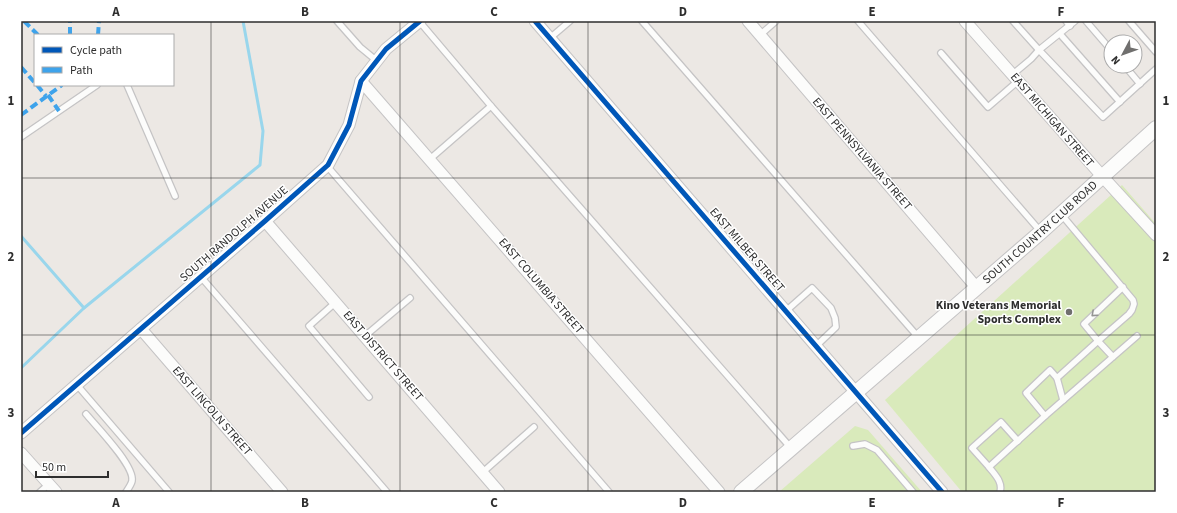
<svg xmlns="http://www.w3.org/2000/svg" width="1177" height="513" font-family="'Source Sans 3',sans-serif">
<rect width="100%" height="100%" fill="#ece8e4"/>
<g fill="#d9eabb">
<path d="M1122 185 1156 224V492H962L885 400Z"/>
<path d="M855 426 868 430 922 492H779Z"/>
</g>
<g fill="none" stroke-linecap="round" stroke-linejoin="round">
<g stroke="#99d6ec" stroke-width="3">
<path d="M21 236 84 308 21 368"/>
<path d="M84 308 260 165 263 131 243 21"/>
</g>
<g stroke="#c5c4c5" stroke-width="8">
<g id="service">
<path d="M337 21 360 47 377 61"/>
<path d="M419 21 491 106 791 448"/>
<path d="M642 21 919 338"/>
<path d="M858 21 1041 232"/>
<path d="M1013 21 1039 50 1103 117 1156 69"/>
<path d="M1066 21 1070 26"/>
<path d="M1086 21 1111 50"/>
<path d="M1129 21 1156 52"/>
<path d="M1060 34 1120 102"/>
<path d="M760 35 776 21"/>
<path d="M550 38 570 21"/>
<path d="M941 53 988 107 1018 81"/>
<path d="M1125 66 1140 84"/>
<path d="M1012 75 1031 59 1039 50 1075 21"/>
<path d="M127 85 175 196"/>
<path d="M21 137 97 85"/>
<path d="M430 159 491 106"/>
<path d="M327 166 609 492"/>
<path d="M1061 214 1133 300 1134 304 1132 310 1129 314 1098 341 1084 324 1123 287"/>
<path d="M201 277 387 492"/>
<path d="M336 302 309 326 369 397"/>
<path d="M786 311 812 288 831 308 835 318 836 327 816 346"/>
<path d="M365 336 410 298"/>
<path d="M1113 357 1098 341 1057 378 1050 370 1026 393 1045 416C1076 389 1106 363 1137 336"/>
<path d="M1057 378 1063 400"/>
<path d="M77 385 169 492"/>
<path d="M86 414C96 426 135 466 132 481 131 485 128 489 126 492"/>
<path d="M853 446 865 444 877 450 913 492"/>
<path d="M989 467 972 448 1001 422 1018 441"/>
<path d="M483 472 534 427"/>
<path d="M40 492 49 484"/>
<path d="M1000 492C1003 482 995 475 989 467L1045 416"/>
</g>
</g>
<g stroke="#c5c4c5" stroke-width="13">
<g id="minor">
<path d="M535 21 942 492"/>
<path d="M748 21 976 287"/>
<path d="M965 21 1102 176 1156 235"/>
<path d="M361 81 719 492"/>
<path d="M265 221 499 492"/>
<path d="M141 329 282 492"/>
<path d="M21 433 265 221 328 165 349 125 361 81 386 49 420 21"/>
<path d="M21 453 56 492"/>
</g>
</g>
<g stroke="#c5c4c5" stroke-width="16">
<g id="tertiary">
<path id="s1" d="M741 492 1041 232 1156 128"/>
</g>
</g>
<use href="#service" stroke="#fcfcfb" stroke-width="5.5"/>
<use href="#minor" stroke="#fcfcfb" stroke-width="11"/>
<use href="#tertiary" stroke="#fcfcfb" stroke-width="14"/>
<g stroke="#3ea3eb" stroke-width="4" stroke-dasharray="8 4" stroke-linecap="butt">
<path d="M24 21 38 35"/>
<path d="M70 35V21"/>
<path d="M98 35 99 21"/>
<path d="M21 67 35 83"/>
<path d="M37 85 46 96"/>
<path d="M48 95 59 111"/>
<path d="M21 115 62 85"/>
</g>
<g stroke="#fff" stroke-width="8">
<g id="cycleway">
<path d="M535 21 942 492"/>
<path d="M21 433 265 221 328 165 349 125 361 81 386 49 420 21"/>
</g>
</g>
<use href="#cycleway" stroke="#0057b8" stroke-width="5"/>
</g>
<defs><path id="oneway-chevron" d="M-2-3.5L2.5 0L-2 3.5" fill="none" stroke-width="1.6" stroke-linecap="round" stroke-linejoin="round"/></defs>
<use stroke="#959594" href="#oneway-chevron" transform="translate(1094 314) rotate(138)"/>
<path fill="none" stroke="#2e2e2e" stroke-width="1" stroke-opacity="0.55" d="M211 21V492M400 21V492M588 21V492M777 21V492M966 21V492M21 178H1156M21 335H1156"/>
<circle fill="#706f6e" stroke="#fff" stroke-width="1.5" cx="1069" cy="312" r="4"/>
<g text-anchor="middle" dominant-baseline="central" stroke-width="3" stroke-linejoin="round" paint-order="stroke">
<g font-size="12" fill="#2e2e2e" stroke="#fff">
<text transform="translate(1052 120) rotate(49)">EAST MICHIGAN STREET</text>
<text transform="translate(862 154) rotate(49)">EAST PENNSYLVANIA STREET</text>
<text stroke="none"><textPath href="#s1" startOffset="396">SOUTH COUNTRY CLUB ROAD</textPath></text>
<text transform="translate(234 234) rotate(-41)">SOUTH RANDOLPH AVENUE</text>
<text transform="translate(747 250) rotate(49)">EAST MILBER STREET</text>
<text transform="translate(541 286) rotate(49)">EAST COLUMBIA STREET</text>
<text transform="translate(383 356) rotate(49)">EAST DISTRICT STREET</text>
<text transform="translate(212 411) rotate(49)">EAST LINCOLN STREET</text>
</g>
<g font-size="12" font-weight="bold" fill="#2e2e2e" stroke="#fff" text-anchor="end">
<text x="1061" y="305">Kino Veterans Memorial<tspan x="1061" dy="14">Sports Complex</tspan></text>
</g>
</g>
<rect width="1177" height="513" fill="none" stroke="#ffffff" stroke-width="44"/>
<rect x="34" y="34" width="140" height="52" fill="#ffffff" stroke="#ababab"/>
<rect x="42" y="47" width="20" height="6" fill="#0057b8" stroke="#ababab"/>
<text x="70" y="54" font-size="12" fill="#2e2e2e">Cycle path</text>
<rect x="42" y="67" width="20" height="6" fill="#3ea3eb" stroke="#ababab"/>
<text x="70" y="74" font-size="12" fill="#2e2e2e">Path</text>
<g transform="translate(1123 54) rotate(229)"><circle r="19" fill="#ffffff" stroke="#ababab"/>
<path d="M0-3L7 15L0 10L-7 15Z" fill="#706f6e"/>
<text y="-6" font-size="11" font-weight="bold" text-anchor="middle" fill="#2e2e2e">N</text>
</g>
<path d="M36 471v6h72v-6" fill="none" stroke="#2e2e2e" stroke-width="2"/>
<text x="42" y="471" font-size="12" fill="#2e2e2e" stroke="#ffffff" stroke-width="3" paint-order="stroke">50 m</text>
<rect x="22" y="22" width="1133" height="469" fill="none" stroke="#2e2e2e" stroke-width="1.5"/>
<g font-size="13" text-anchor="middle" font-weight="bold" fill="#2e2e2e">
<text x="116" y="16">A</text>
<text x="305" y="16">B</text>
<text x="494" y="16">C</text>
<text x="683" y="16">D</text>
<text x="872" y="16">E</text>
<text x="1061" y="16">F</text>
<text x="11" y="105">1</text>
<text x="1166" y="105">1</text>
<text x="11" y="261">2</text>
<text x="1166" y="261">2</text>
<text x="11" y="417">3</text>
<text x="1166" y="417">3</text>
<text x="116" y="507">A</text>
<text x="305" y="507">B</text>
<text x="494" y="507">C</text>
<text x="683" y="507">D</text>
<text x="872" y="507">E</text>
<text x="1061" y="507">F</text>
</g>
</svg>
